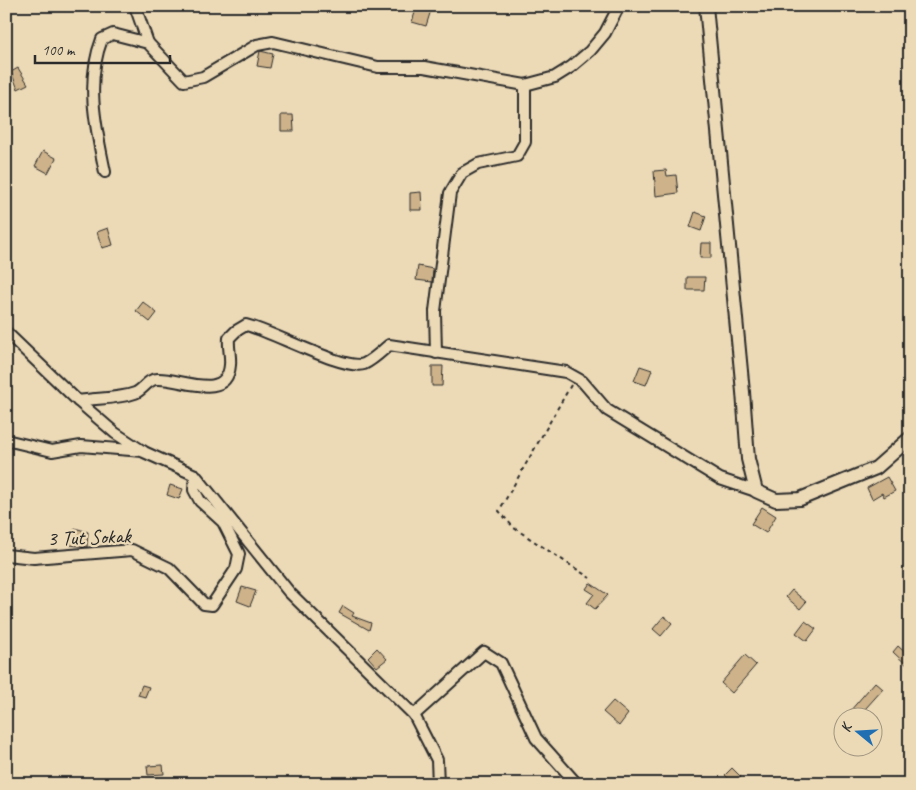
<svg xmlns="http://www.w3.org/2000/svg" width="916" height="790" font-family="Caveat,sans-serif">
<rect width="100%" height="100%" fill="#ecdab7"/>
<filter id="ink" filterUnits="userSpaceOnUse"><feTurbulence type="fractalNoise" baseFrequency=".02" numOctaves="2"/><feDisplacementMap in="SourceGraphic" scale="10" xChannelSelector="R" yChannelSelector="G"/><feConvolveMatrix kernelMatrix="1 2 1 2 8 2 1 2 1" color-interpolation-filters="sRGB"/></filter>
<g filter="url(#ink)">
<g fill="#ceb38a" stroke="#2b2b2b">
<path d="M417 6 431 10 426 26 412 22Z"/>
<path d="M260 51 273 54 270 68 257 66Z"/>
<path d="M18 68 28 84 18 89 11 72Z"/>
<path d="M281 115H293L294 131H281Z"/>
<path d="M43 151 56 158 48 173 35 166Z"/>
<path d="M666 170 667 176 676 175 678 193 656 196 654 171Z"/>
<path d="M421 192 422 210H410V193Z"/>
<path d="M695 212 706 216 701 231 690 227Z"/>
<path d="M108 228 113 245 102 248 97 232Z"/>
<path d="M701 243H711V258H700Z"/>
<path d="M418 266 433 269 432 282 416 280Z"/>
<path d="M687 277H705L704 290H687Z"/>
<path d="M143 302 157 313 150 322 136 311Z"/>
<path d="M432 366H443L442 386H432Z"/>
<path d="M640 366 652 370 646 385 634 381Z"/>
<path d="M887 477 895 491 884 497 882 493 872 499 867 488Z"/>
<path d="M170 485 183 489 179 499 167 495Z"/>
<path d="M762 507 776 516 766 533 751 524Z"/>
<path d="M75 528 88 532 87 547 69 545Z"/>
<path d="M590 583 608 595 595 609 587 603 594 594 586 589Z"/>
<path d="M242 587 256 591 250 606 237 601Z"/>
<path d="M792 590 806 602 800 609 786 597Z"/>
<path d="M343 606 354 613 352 616 371 623 369 630 339 613Z"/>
<path d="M664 616 672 623 661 636 653 629Z"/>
<path d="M805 621 816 629 807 641 796 633Z"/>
<path d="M898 646 910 657V668L893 652Z"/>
<path d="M377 648 387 659 377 667 368 657Z"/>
<path d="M745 655 756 665 732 693 721 683Z"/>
<path d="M875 682 883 689 857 718 850 711Z"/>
<path d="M142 685 149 687 145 697 138 695Z"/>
<path d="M613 701 628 714 619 726 603 712Z"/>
<path d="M163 765 164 774 148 775 147 766Z"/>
<path d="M732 768 741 777 734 784 725 775Z"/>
</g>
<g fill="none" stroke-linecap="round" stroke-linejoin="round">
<g stroke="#2b2b2b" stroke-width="14">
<g id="minor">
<path d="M135 6 148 43"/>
<path d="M105 172C96 128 85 83 102 39L113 34 148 43 184 81 203 77 257 45 273 42 378 67H424L525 85 555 77 571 67 590 51 605 33 619 6"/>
<path d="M6 332 78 401 115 433 144 452 195 475 289 592 414 715 437 760 438 784"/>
<path d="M436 353 435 311 450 193 462 173 478 164 517 156 525 142V85"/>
<path d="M78 401C96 398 118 399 135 393 143 390 148 379 157 379 178 377 227 403 230 365 231 356 228 348 229 338L236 331 246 325C271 331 345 371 364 364 373 360 382 351 389 345L566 372 582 381 607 410 720 479 756 491"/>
<path d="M6 440 52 451 81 446 143 451"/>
<path d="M6 555 34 558 132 550 169 568 204 604 212 605 236 569 239 554 223 522 200 501 194 490 195 475"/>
<path d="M414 715 484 652 501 663 536 738 577 784"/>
</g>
</g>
<g stroke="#2b2b2b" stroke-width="16">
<path id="tertiary" d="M706 6 743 392 748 459 756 491 776 500 800 499 876 468 910 438"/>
</g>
<path stroke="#2b2b2b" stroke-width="2" stroke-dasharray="4 4" stroke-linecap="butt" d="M571 385 499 511 514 528 590 578"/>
<use href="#minor" stroke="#ecdab7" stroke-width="10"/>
<use href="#tertiary" stroke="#ecdab7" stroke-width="12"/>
</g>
</g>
<g text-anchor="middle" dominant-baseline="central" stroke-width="4.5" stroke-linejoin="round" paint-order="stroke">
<g font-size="21" fill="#2b2b2b" stroke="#ecdab7">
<text transform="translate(89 537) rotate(-2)">3 Tut Sokak</text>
</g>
</g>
<rect width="916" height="790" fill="none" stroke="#ecdab7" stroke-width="25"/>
<rect x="12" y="12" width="891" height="765" fill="none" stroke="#2b2b2b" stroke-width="2" filter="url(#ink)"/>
<g transform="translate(858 732) rotate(288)"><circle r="24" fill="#ecdab7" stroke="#9f947f"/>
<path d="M0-4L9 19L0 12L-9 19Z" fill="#1f6fb2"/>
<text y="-8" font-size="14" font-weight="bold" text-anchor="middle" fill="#2b2b2b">K</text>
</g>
<path d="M35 55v8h135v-8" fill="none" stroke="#2b2b2b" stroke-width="2.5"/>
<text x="42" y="55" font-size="15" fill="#2b2b2b" stroke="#ecdab7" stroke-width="4" paint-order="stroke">100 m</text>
</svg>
